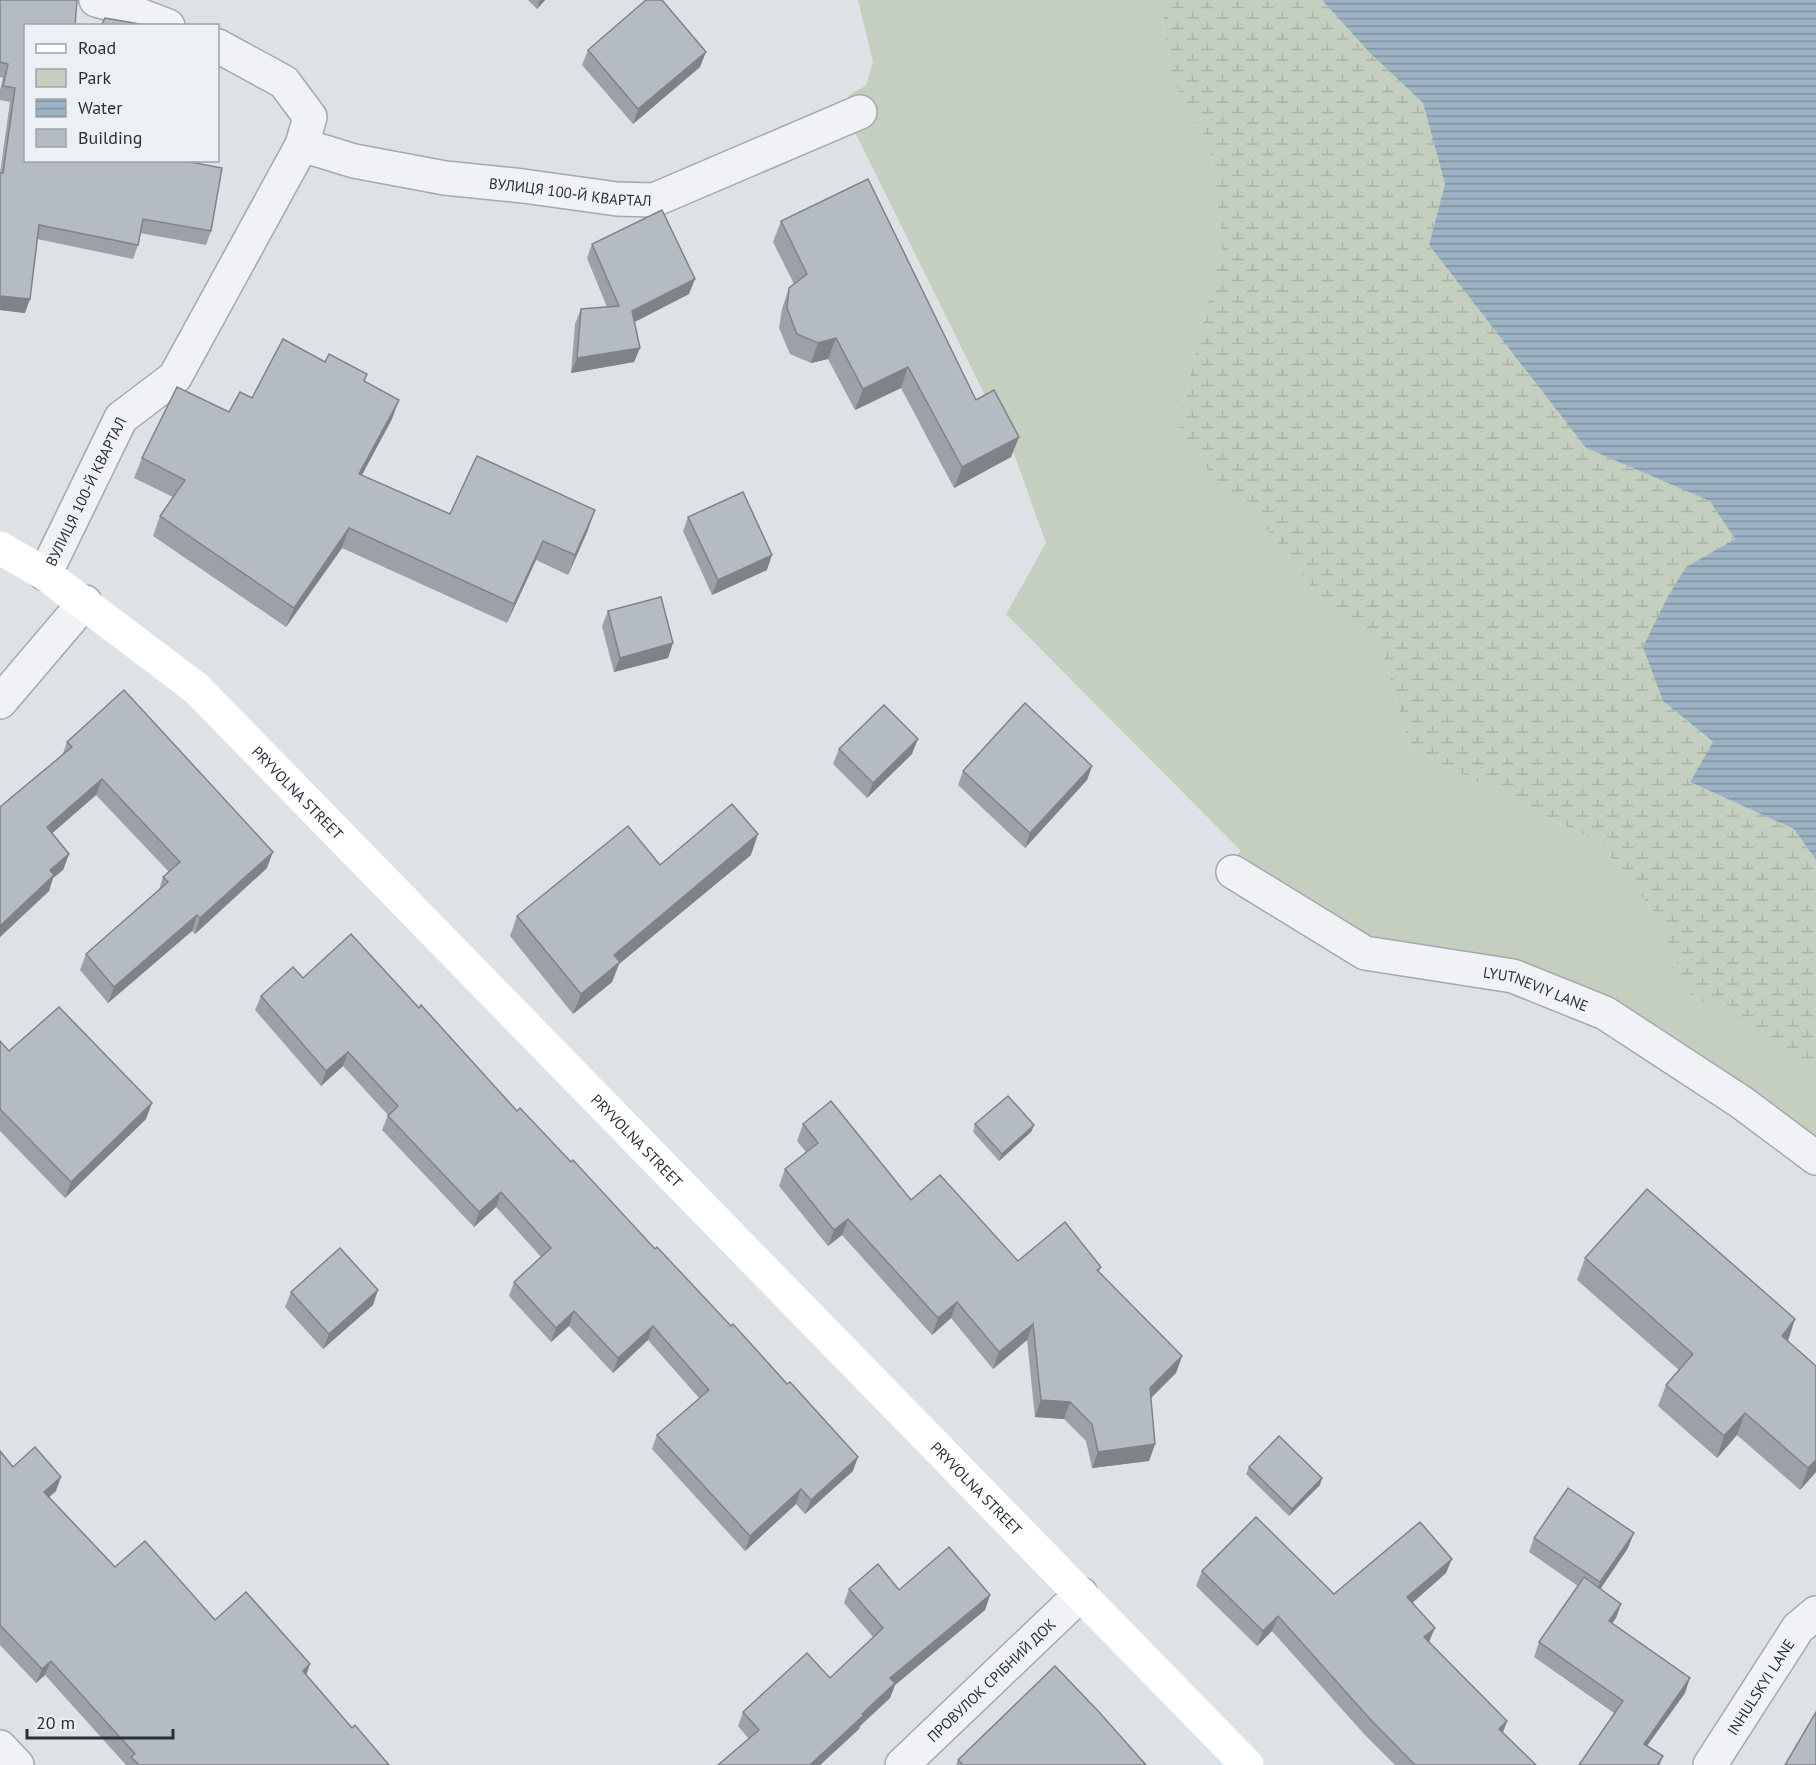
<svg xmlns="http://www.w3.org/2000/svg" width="1816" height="1765" font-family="'PT Sans',sans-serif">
<defs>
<pattern id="wetland-marsh" width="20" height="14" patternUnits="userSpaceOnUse" patternTransform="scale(1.5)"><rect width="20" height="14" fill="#c5cfbf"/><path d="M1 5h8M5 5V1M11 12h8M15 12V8" fill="none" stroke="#a9b2a5"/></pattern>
<pattern id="water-rules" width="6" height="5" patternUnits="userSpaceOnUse" patternTransform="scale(1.5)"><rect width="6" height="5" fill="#9bb3c3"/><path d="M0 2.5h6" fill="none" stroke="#7e92a0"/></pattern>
</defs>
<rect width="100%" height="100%" fill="#dde2e6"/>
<path fill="#c5cfbf" d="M858 0H1166L1163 21 1174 80 1210 146 1223 242 1178 425 1273 536 1318 597 1382 651 1410 748 1599 843 1655 913 1690 994 1816 1069V1173L1613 1029 1517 989 1362 964 1215 877 1241 851 1006 614 1046 543 1014 454 853 128 848 96 866 85 873 62Z"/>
<path fill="url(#wetland-marsh)" d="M1166 0H1322L1370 53 1423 103 1445 184 1429 245 1586 448 1711 501 1735 539 1686 567 1663 701 1713 743 1690 782 1794 829 1816 860V1069L1690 994 1655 913 1599 843 1410 748 1382 651 1318 597 1273 536 1211 474 1178 425 1223 242 1210 146 1174 81 1163 21Z"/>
<path fill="url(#water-rules)" d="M1322 0H1816V860L1794 829 1690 782 1713 742 1663 701 1643 647 1667 598 1686 567 1735 539 1710 501 1586 448 1429 245 1445 184 1423 103 1370 53Z"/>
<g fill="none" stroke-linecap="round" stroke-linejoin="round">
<g stroke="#a3a9af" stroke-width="36">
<g id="street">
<path d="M96 0 111 4 168 26"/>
<path id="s1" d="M302 145 354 161 445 178 523 186 617 199 654 200 860 112"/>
<path id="s2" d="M45 574 121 418 175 377 302 145 310 117 284 82 218 46"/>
<path d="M0 702 85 602"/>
<path id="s3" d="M1233 872 1365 953 1513 976 1605 1013 1741 1102 1816 1158"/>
<path d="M0 1747 17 1765"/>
<path id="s4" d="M902 1765 1081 1594"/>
<path id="s5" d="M1710 1765 1798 1628 1816 1613"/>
</g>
</g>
<use href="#street" stroke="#f0f2f5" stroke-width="33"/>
<path stroke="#fff" stroke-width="33" id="s6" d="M0 548 45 574 196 688 1247 1765"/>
</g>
<g fill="#9ca1a7">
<path d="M0 0H77L26 160 211 231 206 245 140 233 138 245 133 259 37 239 25 313 0 310V173L10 102 0 100V90L3 78 0 77Z"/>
<path d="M528 0H545L537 9Z"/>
<path d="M588 50 700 67 633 124 582 65Z"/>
<path d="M781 221 976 400 1019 437 1011 457 954 488 901 388 855 410 828 359 811 363 790 354 779 328 782 309 789 288 794 284 773 242Z"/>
<path d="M592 244 689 294 634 322 640 348 634 362 571 373 575 324 581 309 607 307 587 258Z"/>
<path d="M325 362 367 374 364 382 392 419 362 475 450 514 588 530 568 575 536 560 507 623 342 548 286 627 153 536 160 516 173 497 134 478 142 458 229 412 252 398Z"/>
<path d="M688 517 767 570 712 595 683 531Z"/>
<path d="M608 611 673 643 668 658 614 672 602 626Z"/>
<path d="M67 742 267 868 195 934 192 931 108 1003 80 970 86 954 159 890 163 877 169 872 96 795 52 833 69 854 63 870 53 878 49 891 0 937V807L62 756Z"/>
<path d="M839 749 912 754 867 798 833 764Z"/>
<path d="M1092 766 1087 780 1025 848 958 785 963 771Z"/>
<path d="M751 855 619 964 612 982 573 1014 510 936 517 916 660 865Z"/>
<path d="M303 978 419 1008 517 1111 853 1471 805 1514 796 1504 745 1551 652 1449 657 1435 699 1398 648 1340 613 1373 569 1326 551 1342 509 1296 514 1282 541 1257 496 1207 474 1227 382 1130 388 1115 343 1066 321 1086 255 1010 261 996Z"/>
<path d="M0 1041 9 1051 146 1119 65 1198 0 1131Z"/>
<path d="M803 1124 911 1200 1018 1261 1101 1267 1099 1272 1182 1356 1176 1373 1151 1398 1155 1444 1149 1461 1092 1468 1086 1441 1064 1419 1035 1417 1027 1340 993 1369 951 1318 932 1335 842 1235 828 1246 779 1186 785 1169 806 1152 797 1141Z"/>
<path d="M975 1124 1034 1125 1031 1132 999 1161 973 1132Z"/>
<path d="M1585 1258 1787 1341 1816 1472 1800 1490 1737 1435 1717 1458 1658 1406 1666 1385 1679 1370 1577 1280Z"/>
<path d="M291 1292 373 1305 323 1349 285 1307Z"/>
<path d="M0 1451 13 1467 56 1491 49 1497 115 1567 215 1620 306 1675 352 1728 389 1765H126L45 1675 36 1683 0 1645Z"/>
<path d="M1249 1467 1320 1485 1289 1516 1246 1474Z"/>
<path d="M1534 1538 1628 1548 1600 1589 1621 1604 1616 1618 1612 1623 1685 1693 1647 1746 1663 1756 1660 1765H1579L1614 1713 1534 1657 1539 1642 1578 1586 1529 1552Z"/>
<path d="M1202 1571 1334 1594 1446 1573 1412 1603 1429 1642 1507 1721 1503 1733 1536 1765H1395L1364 1734 1272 1631 1257 1646 1196 1586Z"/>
<path d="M849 1589 899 1590 990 1595 985 1610 895 1685 890 1698 860 1726 859 1729 820 1765H718L749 1739 738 1726 743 1712 830 1678 873 1637 844 1603Z"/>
<path d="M958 1760 1146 1765H956Z"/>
</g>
<g fill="#7f8388">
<path d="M540 0H545L537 9Z"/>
<path d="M706 52 700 67 633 124 638 109Z"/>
<path d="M695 279 689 294 627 326 632 311Z"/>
<path d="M0 296 30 299 25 313 0 310Z"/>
<path d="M836 338 828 359 811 363 818 343Z"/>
<path d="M640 348 634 362 571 373 577 358Z"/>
<path d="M908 367 901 388 855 410 863 389Z"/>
<path d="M399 400 392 419 352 493 359 474Z"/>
<path d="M1019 437 1011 457 954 488 962 467Z"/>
<path d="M595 510 588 530 568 575 575 555Z"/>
<path d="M349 528 342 548 286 627 294 608Z"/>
<path d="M543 541 536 560 507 623 514 604Z"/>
<path d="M772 555 767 570 712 595 718 580Z"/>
<path d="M673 643 668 658 614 672 620 658Z"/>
<path d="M918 739 912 754 867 798 873 783Z"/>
<path d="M1092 766 1087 780 1025 848 1030 833Z"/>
<path d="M102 779 96 795 41 843 47 827Z"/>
<path d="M758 834 751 855 619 964 612 982 573 1014 581 994 614 955Z"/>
<path d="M273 852 267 868 195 934 200 918Z"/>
<path d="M69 854 63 870 53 878 49 891 0 937V926L50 870Z"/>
<path d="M197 915 192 931 108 1003 114 987Z"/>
<path d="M348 1052 343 1066 321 1086 326 1071Z"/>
<path d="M152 1103 146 1119 65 1198 71 1182Z"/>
<path d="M1034 1125 1031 1132 999 1161 1002 1154Z"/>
<path d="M501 1192 496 1207 474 1227 479 1212Z"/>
<path d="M848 1219 842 1235 828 1246 834 1230Z"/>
<path d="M378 1290 373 1305 323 1349 329 1334Z"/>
<path d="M957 1302 951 1318 932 1335 938 1318Z"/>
<path d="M574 1311 569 1326 551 1342 556 1328Z"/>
<path d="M1795 1319 1788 1341 1782 1336Z"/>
<path d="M1033 1324 1027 1340 993 1369 999 1352Z"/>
<path d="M653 1326 648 1340 613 1373 618 1358Z"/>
<path d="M1182 1356 1176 1373 1144 1405 1150 1388Z"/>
<path d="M1041 1400 1070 1402 1064 1419 1035 1417Z"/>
<path d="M1745 1413 1737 1435 1717 1458 1724 1436Z"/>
<path d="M1155 1444 1149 1461 1092 1468 1098 1452Z"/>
<path d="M858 1457 853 1471 805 1514 811 1500Z"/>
<path d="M1816 1460V1472L1800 1490 1808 1468Z"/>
<path d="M61 1477 56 1491 39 1506 44 1492Z"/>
<path d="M1322 1478 1320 1485 1289 1516 1292 1509Z"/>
<path d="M801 1489 796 1504 745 1551 750 1536Z"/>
<path d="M1634 1533 1628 1548 1595 1597 1600 1582Z"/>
<path d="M1452 1559 1446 1573 1402 1612 1407 1597Z"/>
<path d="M990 1595 985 1610 895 1685 890 1698 860 1726 859 1729 820 1765H810L862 1714 890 1678Z"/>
<path d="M1621 1604 1616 1618 1603 1636 1609 1621Z"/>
<path d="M1278 1616 1272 1631 1257 1646 1263 1631Z"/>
<path d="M1435 1628 1429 1642 1424 1637Z"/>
<path d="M51 1661 45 1675 36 1683 42 1669Z"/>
<path d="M310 1664 305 1679 303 1671Z"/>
<path d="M1690 1678 1685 1693 1638 1758 1644 1744Z"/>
<path d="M1507 1721 1501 1736 1499 1729Z"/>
</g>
<g fill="#b5bbc2" stroke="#7f8388" stroke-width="1.5">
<path d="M0 0H77L75 26H26V160H180L222 168 211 231 143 219 138 245 39 225 30 299 0 296V173H3L15 88 3 86 8 64 0 62Z"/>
<path d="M646 0H662L706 52 638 109 588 50Z"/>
<path d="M105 18 151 26H101Z"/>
<path d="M868 179 976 400 994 390 1019 437 962 467 908 367 863 389 836 338 818 343 797 334 787 308 789 288 807 274 781 221Z"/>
<path d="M662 210 695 279 632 311 640 348 577 358 581 309 619 306 592 244Z"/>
<path d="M283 339 325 362 329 354 367 374 364 381 399 400 359 474 450 514 477 456 595 510 575 555 543 541 514 604 349 528 294 608 160 516 185 480 142 458 177 387 229 412 240 392 252 398Z"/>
<path d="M743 492 772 555 718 580 688 517Z"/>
<path d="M661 597 673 643 620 658 608 611Z"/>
<path d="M124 690 273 852 200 918 197 915 114 987 86 954 168 882 163 877 180 862 102 779 47 827 69 854 50 870 54 875 0 926V807L72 747 67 742Z"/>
<path d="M1025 703 1092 766 1030 833 963 771Z"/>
<path d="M884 705 918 739 873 783 839 749Z"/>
<path d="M732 804 758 834 614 955 620 962 581 994 517 916 628 826 660 865Z"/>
<path d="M351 934 419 1008 421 1005 517 1111 520 1108 571 1162 573 1160 655 1249 657 1247 731 1326 733 1324 787 1384 790 1382 858 1457 811 1500 801 1489 750 1536 657 1435 709 1390 653 1326 618 1358 574 1311 556 1328 514 1282 551 1248 501 1192 479 1212 388 1116 398 1106 348 1052 326 1071 261 996 293 967 303 978Z"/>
<path d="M59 1007 152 1103 71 1182 0 1109V1041L9 1051Z"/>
<path d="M1008 1096 1034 1125 1002 1154 975 1124Z"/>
<path d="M831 1101 911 1200 940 1175 1018 1261 1065 1222 1101 1267 1097 1270 1182 1356 1150 1388 1155 1444 1098 1452 1092 1424 1070 1402 1041 1400 1033 1324 999 1352 957 1302 938 1318 848 1219 834 1230 785 1169 818 1143 803 1124Z"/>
<path d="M1647 1189 1795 1319 1782 1336 1816 1366V1460L1808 1468 1745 1413 1724 1436 1666 1385 1693 1354 1585 1258Z"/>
<path d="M340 1248 378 1290 329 1334 291 1292Z"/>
<path d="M1279 1436 1322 1478 1292 1509 1249 1467Z"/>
<path d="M35 1447 61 1477 44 1492 115 1567 145 1541 215 1620 246 1592 310 1664 303 1671 352 1728 355 1725 389 1765H139L131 1757 135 1754 51 1661 42 1669 0 1625V1451L13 1467Z"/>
<path d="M1568 1488 1634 1533 1600 1582 1534 1538Z"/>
<path d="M1256 1517 1334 1594 1420 1522 1452 1559 1407 1597 1435 1628 1424 1637 1507 1721 1499 1729 1536 1765H1415L1370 1719 1278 1616 1263 1631 1202 1571Z"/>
<path d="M949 1547 990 1595 890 1678 895 1683 862 1714 864 1715 810 1765H718L759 1730 743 1712 807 1653 830 1678 883 1628 849 1589 878 1564 899 1590Z"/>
<path d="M1584 1577 1621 1604 1609 1621 1690 1678 1644 1744 1663 1756 1657 1765H1579L1623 1701 1539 1642Z"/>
<path d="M1055 1666 1099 1712 1146 1765H963L958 1760Z"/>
<path d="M1816 1712V1765H1785Z"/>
</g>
<g text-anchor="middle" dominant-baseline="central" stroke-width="4.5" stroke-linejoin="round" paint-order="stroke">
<g font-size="15" fill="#28313b" stroke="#ecf0f4">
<text stroke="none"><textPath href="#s1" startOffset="273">ВУЛИЦЯ 100-Й КВАРТАЛ</textPath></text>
<text stroke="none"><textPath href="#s2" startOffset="92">ВУЛИЦЯ 100-Й КВАРТАЛ</textPath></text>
<text stroke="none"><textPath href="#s6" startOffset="387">PRYVOLNA STREET</textPath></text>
<text stroke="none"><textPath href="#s3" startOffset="330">LYUTNEVIY LANE</textPath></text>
<text stroke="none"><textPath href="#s6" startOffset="873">PRYVOLNA STREET</textPath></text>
<text stroke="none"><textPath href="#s6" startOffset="1359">PRYVOLNA STREET</textPath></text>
<text stroke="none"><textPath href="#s4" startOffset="123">ПРОВУЛОК СРІБНИЙ ДОК</textPath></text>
<text stroke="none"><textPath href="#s5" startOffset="93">INHULSKYI LANE</textPath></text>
</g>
</g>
<rect x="24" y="24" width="195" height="138" fill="#ecf0f4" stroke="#9ea4aa" stroke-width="1.5"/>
<rect x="36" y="44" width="30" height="9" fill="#ffffff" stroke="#9ea4aa" stroke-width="1.5"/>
<text x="78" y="54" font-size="18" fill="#28313b">Road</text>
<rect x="36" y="69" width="30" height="18" fill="#c5cfbf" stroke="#9ea4aa" stroke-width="1.5"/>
<text x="78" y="84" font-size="18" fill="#28313b">Park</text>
<rect x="36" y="99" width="30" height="18" fill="url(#water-rules)" stroke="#9ea4aa" stroke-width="1.5"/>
<text x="78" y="114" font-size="18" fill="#28313b">Water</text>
<rect x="36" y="129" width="30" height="18" fill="#b5bbc2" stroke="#9ea4aa" stroke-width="1.5"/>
<text x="78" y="144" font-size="18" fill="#28313b">Building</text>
<path d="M27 1729v9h146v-9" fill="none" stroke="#28313b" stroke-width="3"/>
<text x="36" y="1729" font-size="18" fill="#28313b" stroke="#ecf0f4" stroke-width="4.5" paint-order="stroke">20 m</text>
</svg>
